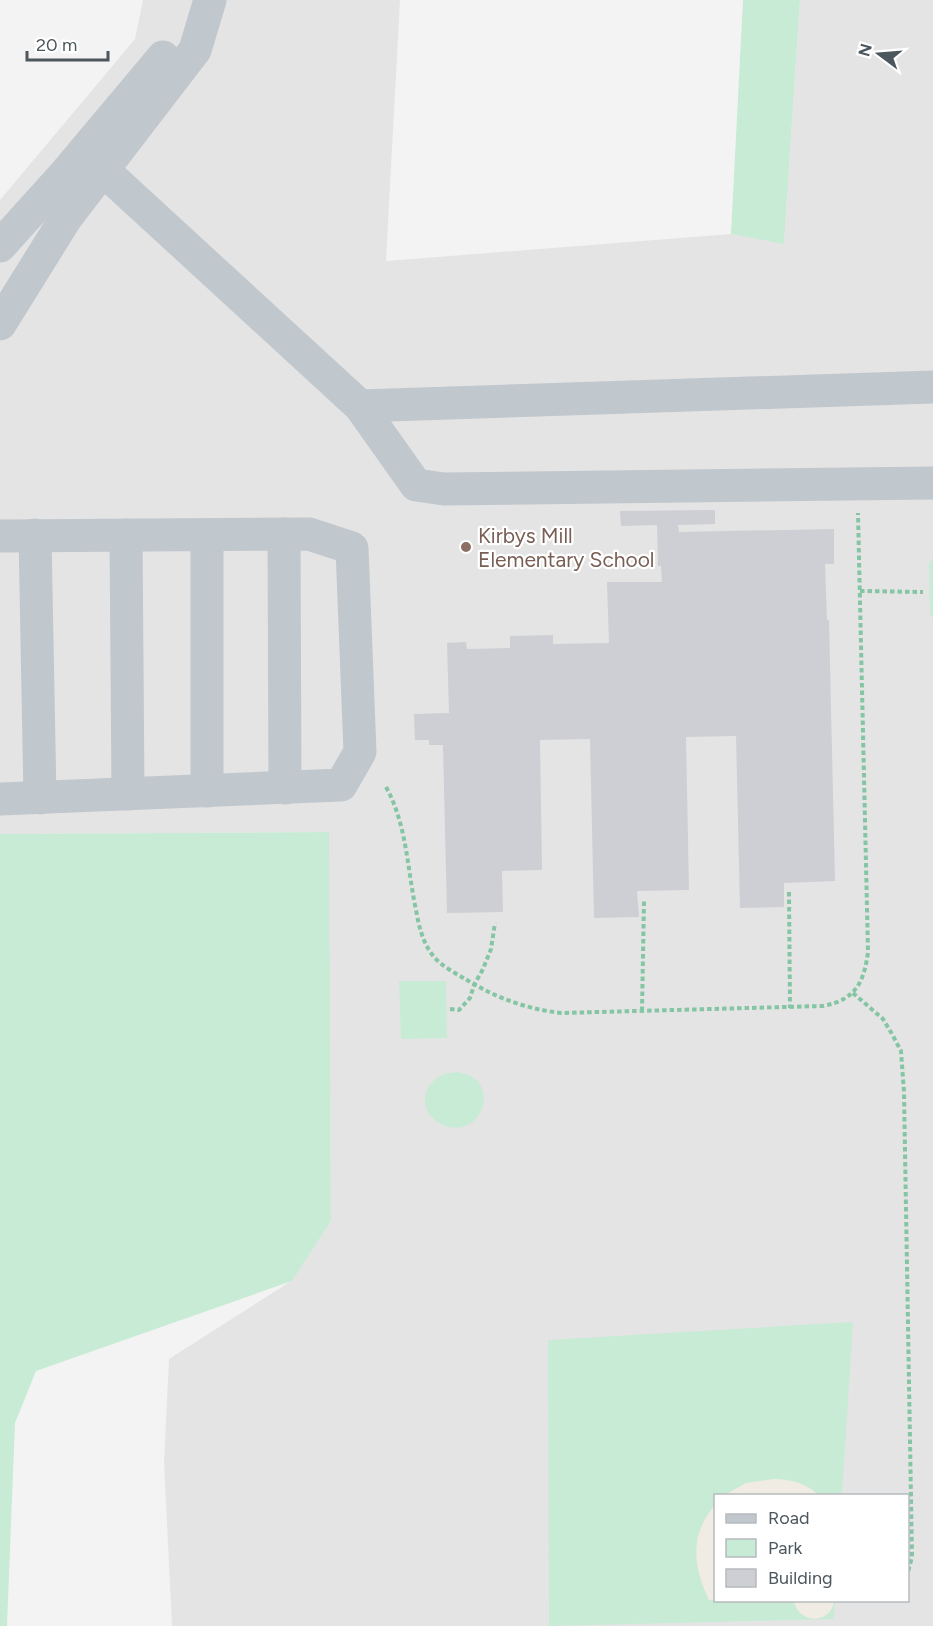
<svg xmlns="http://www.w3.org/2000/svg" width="933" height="1626" font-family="Figtree,sans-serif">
<rect width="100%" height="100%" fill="#f4f3f3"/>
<path fill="#e5e4e4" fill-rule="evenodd" d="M143 0H400L386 261 731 234 784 243 800 0H933V1626H172L164 1462 169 1359 291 1281 331 1221 328 832 0 834V200L135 39ZM716 1496H908V1600H716Z"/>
<g fill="#c8ebd5">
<path d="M743 0H800L784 244 731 234Z"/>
<path d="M933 558V618L930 615 929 564Z"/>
<path d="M329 832 331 1221 292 1281 36 1371 15 1423 7 1626H0V834Z"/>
<path d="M399 981H446L447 1038 401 1039Z"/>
<path d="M458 1072C501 1078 485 1135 449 1127 423 1121 415 1091 440 1076 445 1073 452 1073 458 1072Z"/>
<path d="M853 1322 842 1495 716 1496V1600L835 1601 834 1619 549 1626 548 1340Z"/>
</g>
<g fill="#f0ebe3">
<path d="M773 1479C789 1479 807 1483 818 1495H725L746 1483Z"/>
<path d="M715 1505V1600H709C693 1566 689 1535 715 1505Z"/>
<path d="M776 1601 834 1600V1601C831 1625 798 1624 794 1601Z"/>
</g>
<path fill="#cdcfd4" d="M715 510V524L678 525 679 532 834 529V564H825L827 620H829L835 881 784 883V907L740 908 736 736 686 737 689 890 637 891 639 917 594 918 590 739 540 740 542 870 502 871 503 912 447 913 443 745H429V740H415L414 714 449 713 447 643 466 642 467 649 510 648V636L553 635V644L609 643 607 582H662L661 566H658L657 525 621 526 620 511Z"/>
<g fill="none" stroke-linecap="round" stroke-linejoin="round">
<g stroke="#84c5a3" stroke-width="4" stroke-dasharray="4.5 3" stroke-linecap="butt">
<path d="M860 591 923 592"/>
<path d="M386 787C407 825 407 868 416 910 419 926 422 940 431 953 439 965 455 973 467 980 496 998 527 1009 561 1013L823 1006C855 1000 864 983 868 952L858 513"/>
<path d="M789 892 790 1008"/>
<path d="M853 993 883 1019 892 1034 901 1051 904 1092 912 1557 908 1572"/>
<path d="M450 1009 459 1010 470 998 474 985 483 969 491 949 495 923"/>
<path d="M642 1011 644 900"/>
</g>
<g stroke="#c0c7cd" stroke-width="33">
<path d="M103 170 360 406 416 485 444 489 933 483"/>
<path d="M0 246 64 175 163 57"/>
<path d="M0 324 66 218 195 50 210 0"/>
<path d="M360 406 933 387"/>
<path d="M284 534 285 788"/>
<path d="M35 535 40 798"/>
<path d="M126 535 128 794"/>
<path d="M207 535V791"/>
<path d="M0 536 309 534 352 548 360 752 341 785 0 799"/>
</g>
</g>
<circle fill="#8d6e63" stroke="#fff" stroke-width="2" cx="466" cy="547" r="6"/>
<g text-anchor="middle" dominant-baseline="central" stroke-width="4.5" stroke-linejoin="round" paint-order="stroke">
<g font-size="21" fill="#785e54" stroke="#fff" text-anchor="start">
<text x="478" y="535">Kirbys Mill<tspan x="478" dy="24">Elementary School</tspan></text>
</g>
</g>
<rect x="714" y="1494" width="195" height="108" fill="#ffffff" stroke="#b7bbbe" stroke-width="1.5"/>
<rect x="726" y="1514" width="30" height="9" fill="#c0c7cd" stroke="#b7bbbe" stroke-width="1.5"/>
<text x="768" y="1524" font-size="18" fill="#4c565d">Road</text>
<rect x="726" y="1539" width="30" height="18" fill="#c8ebd5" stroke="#b7bbbe" stroke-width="1.5"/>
<text x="768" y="1554" font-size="18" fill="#4c565d">Park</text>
<rect x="726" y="1569" width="30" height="18" fill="#cdcfd4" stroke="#b7bbbe" stroke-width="1.5"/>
<text x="768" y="1584" font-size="18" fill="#4c565d">Building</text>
<g transform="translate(879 54) rotate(286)" stroke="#ffffff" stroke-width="4.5" paint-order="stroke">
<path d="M0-4.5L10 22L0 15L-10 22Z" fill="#4c565d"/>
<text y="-9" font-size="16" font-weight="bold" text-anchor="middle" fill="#4c565d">N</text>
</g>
<path d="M27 51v9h81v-9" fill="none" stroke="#4c565d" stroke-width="3"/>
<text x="36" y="51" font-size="18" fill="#4c565d" stroke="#ffffff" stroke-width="4.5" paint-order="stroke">20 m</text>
</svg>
